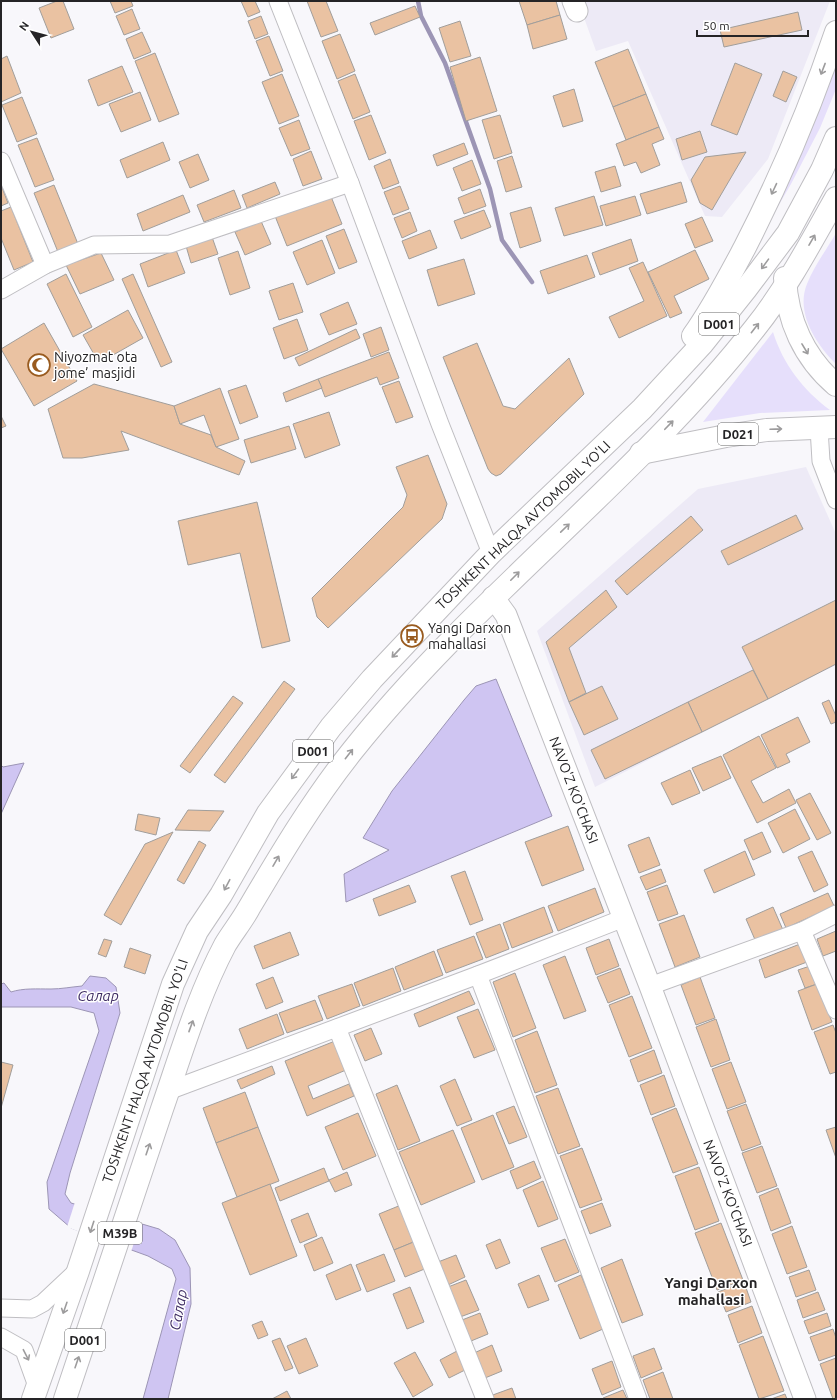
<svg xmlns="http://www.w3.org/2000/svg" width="837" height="1400" font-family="Ubuntu,sans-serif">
<rect width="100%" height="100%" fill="#f8f7fb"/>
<g fill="#edeaf6">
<path d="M578 1H830L768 159 722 217 705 216 628 41 596 51Z"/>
<path d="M806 467 836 534V665L595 787 537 631 698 489Z"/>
</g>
<g fill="#e6dffb">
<path d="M836 67V89L820 128 791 184 749 256 805 145Z"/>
<path d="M836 233V364C817 345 795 313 807 284 814 266 827 249 836 233Z"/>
<path d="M773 332C783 364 803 390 830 410L760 413 703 422Z"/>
</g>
<g fill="#cfc5f2" stroke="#9c95b5">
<path d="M496 679 552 816 346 902 344 874 389 850 363 838 392 791 464 700 476 686Z"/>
<path d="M24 763 1 814V765L3 767Z"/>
<path d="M90 976 106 978 116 987 120 1013 70 1173 65 1194 71 1203 159 1229 175 1240 190 1268 191 1304 168 1399H143L176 1279 172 1269 148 1256 71 1228 49 1209 47 1182 99 1031 94 1013 71 1007H1V984L4 983 11 992C23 988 37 989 51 989 61 989 71 987 82 986Z"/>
</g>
<path fill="#f8f7fb" d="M75 1202 141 1221 131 1252 67 1227Z"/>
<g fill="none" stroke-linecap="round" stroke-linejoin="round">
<path stroke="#9c95b5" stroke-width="4.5" d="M418 1 421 16 445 63 490 189 502 240 532 282"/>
</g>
<g fill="#eac2a2" stroke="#a19e9b">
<path d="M57 1H63L74 29 51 38 39 8Z"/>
<path d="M110 1H131L133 6 115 13Z"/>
<path d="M241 1H255L260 12 248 17Z"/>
<path d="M307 1H326L338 31 321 37Z"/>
<path d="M519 1H556L560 15 527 25Z"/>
<path d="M415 6 420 17 375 35 370 23Z"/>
<path d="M132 9 140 29 124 35 116 16Z"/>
<path d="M798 12 802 30 724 47 720 30Z"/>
<path d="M560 15 567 39 533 49 527 25Z"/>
<path d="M261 16 268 34 255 39 248 21Z"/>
<path d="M460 21 471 56 450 62 439 28Z"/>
<path d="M142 32 151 52 134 59 126 39Z"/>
<path d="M340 34 355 71 337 79 322 41Z"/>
<path d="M269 36 283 71 270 76 256 41Z"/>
<path d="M628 49 646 94 613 107 595 62Z"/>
<path d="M155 53 179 114 159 122 135 61Z"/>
<path d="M7 56 21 93 1 102V59Z"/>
<path d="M480 57 497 111 466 121 450 67Z"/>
<path d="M735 63 762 74 737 135 711 125Z"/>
<path d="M122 66 133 92 98 106 88 80Z"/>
<path d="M783 71 797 77 786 102 773 96Z"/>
<path d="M282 74 299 116 279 124 262 82Z"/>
<path d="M355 74 370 112 353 119 338 81Z"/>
<path d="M574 89 583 121 563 127 553 96Z"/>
<path d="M140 92 151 120 121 132 109 104Z"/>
<path d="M646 94 659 127 626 140 613 107Z"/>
<path d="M22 97 37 134 17 142 2 105Z"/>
<path d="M371 115 386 153 369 160 354 121Z"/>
<path d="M500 115 512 153 494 159 482 120Z"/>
<path d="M299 120 310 149 291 156 279 128Z"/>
<path d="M659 127 664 139 652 144 660 165 641 173 636 162 624 166 616 144Z"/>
<path d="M700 131 707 152 682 160 676 139Z"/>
<path d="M37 138 54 180 35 187 18 145Z"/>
<path d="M163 142 170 160 127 178 120 160Z"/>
<path d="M464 143 468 154 437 166 433 155Z"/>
<path d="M311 151 322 179 303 186 293 159Z"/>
<path d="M746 152 712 210 700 203 691 180 705 157Z"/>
<path d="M198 154 209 180 190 188 179 162Z"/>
<path d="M512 156 522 187 506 192 497 161Z"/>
<path d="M390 159 399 183 383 189 374 166Z"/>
<path d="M472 160 481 184 462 191 453 168Z"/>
<path d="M615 166 621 186 601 192 595 172Z"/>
<path d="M275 182 280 194 247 208 242 195Z"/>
<path d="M681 182 687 202 647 214 640 194Z"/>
<path d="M1 185 8 203 1 206Z"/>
<path d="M54 185 78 244 58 252 34 193Z"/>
<path d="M400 186 409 209 393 215 384 192Z"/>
<path d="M480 189 486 206 464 214 458 198Z"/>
<path d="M234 190 241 208 204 222 197 205Z"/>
<path d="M330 194 342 224 287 246 275 216Z"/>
<path d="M183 195 190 212 143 231 137 214Z"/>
<path d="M594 196 603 225 564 236 555 208Z"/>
<path d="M635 196 641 215 606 226 600 206Z"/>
<path d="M11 207 33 262 14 270 1 238V211Z"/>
<path d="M531 207 541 241 520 248 510 213Z"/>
<path d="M484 210 491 227 461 239 454 221Z"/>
<path d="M410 212 417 231 402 238 394 218Z"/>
<path d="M702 217 713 241 695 248 685 224Z"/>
<path d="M261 221 271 244 245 255 235 232Z"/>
<path d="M344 229 357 262 339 269 326 236Z"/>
<path d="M430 230 437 248 409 259 402 241Z"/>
<path d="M212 237 218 254 191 263 186 246Z"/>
<path d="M631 239 638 261 600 275 592 253Z"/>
<path d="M322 240 335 273 307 285 293 252Z"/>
<path d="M176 250 185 273 148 287 140 264Z"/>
<path d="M695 250 709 279 674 296 682 313 670 318 648 272Z"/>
<path d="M238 251 250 288 230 295 218 258Z"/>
<path d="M101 253 114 280 80 294 66 265Z"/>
<path d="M587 255 595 277 548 294 540 271Z"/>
<path d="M464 259 475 294 438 306 427 270Z"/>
<path d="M643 262 667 316 619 338 609 317 644 301 629 268Z"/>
<path d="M66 274 92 327 73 337 47 284Z"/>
<path d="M133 274 172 362 161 367 122 279Z"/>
<path d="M293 283 303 312 279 320 269 291Z"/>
<path d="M348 302 357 324 329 335 320 314Z"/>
<path d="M128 310 143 338 99 363 83 335Z"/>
<path d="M297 319 308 350 284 359 273 328Z"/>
<path d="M44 323 77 381 34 406 1 349Z"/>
<path d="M381 327 389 350 371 357 363 334Z"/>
<path d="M356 329 360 338 299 366 295 358Z"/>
<path d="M477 343 503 406 515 409 569 358 584 394 501 474 496 476 491 473 488 469 443 357Z"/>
<path d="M389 352 399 378 380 385 377 377 325 397 318 379Z"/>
<path d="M318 379 322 388 286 402 283 393Z"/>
<path d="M399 381 413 417 396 423 382 387Z"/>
<path d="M94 384 174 406 180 424 211 435 216 447 245 461 239 475 121 431 129 450 82 458H63L48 409Z"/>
<path d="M246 385 258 417 240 424 228 391Z"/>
<path d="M220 388 239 439 216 447 204 415 180 424 174 406Z"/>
<path d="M329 412 340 445 305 458 293 424Z"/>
<path d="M1 416 6 426 1 428Z"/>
<path d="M289 426 296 449 251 463 244 440Z"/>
<path d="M428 455 447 504 442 519 328 628 317 617 312 598 403 507 407 495 396 467Z"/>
<path d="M257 502 290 641 262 648 240 553 188 565 178 521Z"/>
<path d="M796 515 803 529 728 565 721 551Z"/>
<path d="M691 516 703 530 627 595 615 581Z"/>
<path d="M606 590 617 607 569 648 586 693 569 702 546 642Z"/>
<path d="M836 600V664L768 699 742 647Z"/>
<path d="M753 670 768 699 702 732 688 702Z"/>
<path d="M284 681 295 689 225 783 214 775Z"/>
<path d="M602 686 618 719 584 735 569 702Z"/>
<path d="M233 696 243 703 190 773 180 766Z"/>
<path d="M829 700 836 716V722L831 724 822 703Z"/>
<path d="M688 702 702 732 605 779 591 750Z"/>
<path d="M798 717 810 742 786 754 790 762 777 768 761 735Z"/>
<path d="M759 736 776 768 751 781 763 803 789 789 796 803 757 823 723 755Z"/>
<path d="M721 756 731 778 703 791 692 768Z"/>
<path d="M690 770 700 793 672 805 661 783Z"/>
<path d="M810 793 831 833 817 840 796 800Z"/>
<path d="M795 809 810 839 783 853 768 823Z"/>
<path d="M188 810 224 811 210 831 175 830Z"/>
<path d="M138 814 160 818 156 835 135 830Z"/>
<path d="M568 826 584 870 542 886 525 842Z"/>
<path d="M173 832 121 925 104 915 145 844Z"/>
<path d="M762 832 771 852 753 860 744 840Z"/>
<path d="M649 837 660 865 639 873 628 845Z"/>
<path d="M199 841 206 845 184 884 177 880Z"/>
<path d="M745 851 755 875 714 893 704 870Z"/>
<path d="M812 851 828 885 814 892 798 857Z"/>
<path d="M661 869 666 882 646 890 640 877Z"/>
<path d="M465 871 483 920 470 925 451 876Z"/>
<path d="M409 885 416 902 379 916 373 899Z"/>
<path d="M667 885 678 914 658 921 647 892Z"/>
<path d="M595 888 604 912 558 931 548 906Z"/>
<path d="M828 893 834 906 786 928 780 914Z"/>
<path d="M544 907 553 932 512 948 503 923Z"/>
<path d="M773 907 783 930 756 942 746 919Z"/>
<path d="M684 915 700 957 675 967 659 924Z"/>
<path d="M500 924 509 949 486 958 476 933Z"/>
<path d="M836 931V951L823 956 817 939Z"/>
<path d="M290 932 299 955 263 969 254 946Z"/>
<path d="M474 936 483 959 446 973 437 950Z"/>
<path d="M104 939 112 941 106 957 98 954Z"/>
<path d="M609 939 619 966 596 975 586 948Z"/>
<path d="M800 944 807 962 765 978 759 960Z"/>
<path d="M130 948 151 955 145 974 124 967Z"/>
<path d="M434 951 443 975 404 990 395 967Z"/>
<path d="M565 956 586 1011 564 1019 543 965Z"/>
<path d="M810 966 817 984 805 988 798 970Z"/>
<path d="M393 968 401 991 363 1006 354 983Z"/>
<path d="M620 968 630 994 608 1003 597 977Z"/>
<path d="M515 973 536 1028 513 1037 493 982Z"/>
<path d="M273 977 283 1002 266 1009 256 984Z"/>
<path d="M700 977 715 1018 696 1025 681 985Z"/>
<path d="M352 984 360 1006 327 1019 318 996Z"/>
<path d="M817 984 832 1022 812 1030 798 991Z"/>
<path d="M469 991 475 1004 419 1027 414 1014Z"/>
<path d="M632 996 652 1048 629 1057 609 1005Z"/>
<path d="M315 1000 323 1020 287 1033 279 1013Z"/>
<path d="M478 1009 495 1050 474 1058 457 1017Z"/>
<path d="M277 1014 284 1034 247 1049 239 1029Z"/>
<path d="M716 1019 730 1060 711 1067 696 1027Z"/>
<path d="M833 1025 836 1033V1072L830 1074 814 1032Z"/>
<path d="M371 1028 382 1054 365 1061 354 1035Z"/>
<path d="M537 1031 557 1085 535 1093 515 1040Z"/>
<path d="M335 1041 346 1070 308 1086 313 1099 349 1084 354 1096 307 1116 285 1061Z"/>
<path d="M654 1050 662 1073 638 1082 630 1060Z"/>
<path d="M1 1062 13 1065 1 1108Z"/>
<path d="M731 1062 746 1102 727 1109 712 1069Z"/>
<path d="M272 1066 275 1074 241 1089 237 1080Z"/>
<path d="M664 1075 675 1106 651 1115 640 1085Z"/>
<path d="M455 1079 472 1120 457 1126 440 1086Z"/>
<path d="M397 1085 420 1141 398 1150 376 1094Z"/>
<path d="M558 1088 580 1146 558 1154 536 1096Z"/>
<path d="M245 1092 258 1127 216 1143 203 1108Z"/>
<path d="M746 1104 761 1144 742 1151 727 1111Z"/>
<path d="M514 1106 527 1137 509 1144 496 1113Z"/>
<path d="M676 1108 698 1164 673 1173 652 1118Z"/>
<path d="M358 1113 376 1156 343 1170 325 1127Z"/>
<path d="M493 1115 514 1167 482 1180 461 1128Z"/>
<path d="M258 1127 279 1181 237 1197 216 1143Z"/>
<path d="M836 1127V1158L826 1130Z"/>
<path d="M453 1130 475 1182 421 1205 399 1152Z"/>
<path d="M762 1146 777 1186 757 1193 742 1153Z"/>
<path d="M582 1148 602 1200 580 1208 560 1156Z"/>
<path d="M534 1161 541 1178 517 1189 510 1171Z"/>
<path d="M699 1167 719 1221 695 1230 675 1176Z"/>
<path d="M324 1168 329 1181 280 1201 275 1188Z"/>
<path d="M347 1172 352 1185 335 1192 329 1180Z"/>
<path d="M543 1181 558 1219 538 1227 523 1190Z"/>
<path d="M270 1184 297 1256 250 1275 222 1203Z"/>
<path d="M778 1188 791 1223 771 1231 759 1196Z"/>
<path d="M602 1203 611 1226 590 1234 581 1211Z"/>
<path d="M401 1205 416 1241 394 1250 379 1214Z"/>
<path d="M308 1213 317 1236 300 1243 291 1220Z"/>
<path d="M721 1223 743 1280 717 1290 695 1233Z"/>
<path d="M792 1226 807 1267 787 1274 772 1234Z"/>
<path d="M322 1237 333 1263 314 1271 304 1245Z"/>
<path d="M500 1239 510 1263 496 1269 486 1245Z"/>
<path d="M565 1239 579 1272 555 1282 541 1248Z"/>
<path d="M416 1241 427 1268 405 1277 394 1250Z"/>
<path d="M384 1254 395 1281 367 1292 356 1265Z"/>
<path d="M456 1255 465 1277 448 1285 438 1262Z"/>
<path d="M622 1259 643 1315 622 1323 601 1268Z"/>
<path d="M351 1264 361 1290 336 1300 326 1275Z"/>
<path d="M809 1270 816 1290 796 1297 789 1277Z"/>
<path d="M539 1275 549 1300 528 1308 518 1284Z"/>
<path d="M581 1275 603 1329 580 1339 558 1285Z"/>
<path d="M466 1280 479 1310 460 1317 448 1287Z"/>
<path d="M744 1282 751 1302 726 1312 718 1292Z"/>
<path d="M410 1287 424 1322 407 1329 393 1294Z"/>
<path d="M818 1292 825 1310 803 1318 797 1300Z"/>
<path d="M752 1306 762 1333 738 1343 728 1315Z"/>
<path d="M480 1313 488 1334 471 1341 462 1320Z"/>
<path d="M827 1313 831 1326 809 1334 804 1321Z"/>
<path d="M262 1321 268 1335 258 1339 252 1325Z"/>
<path d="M833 1329 836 1338V1355L819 1361 810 1337Z"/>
<path d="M763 1336 784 1391 759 1399 739 1345Z"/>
<path d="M280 1338 293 1368 285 1371 272 1341Z"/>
<path d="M306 1338 318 1366 299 1374 287 1346Z"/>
<path d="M492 1345 502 1371 485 1378 474 1353Z"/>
<path d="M654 1348 662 1369 641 1378 633 1356Z"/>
<path d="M457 1351 467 1369 449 1378 440 1360Z"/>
<path d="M415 1352 433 1385 413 1397 394 1363Z"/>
<path d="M836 1358V1399H833L820 1364Z"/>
<path d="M612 1361 621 1387 602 1395 592 1369Z"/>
<path d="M663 1372 673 1399H650L643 1380Z"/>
<path d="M512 1388 516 1399H492L490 1396Z"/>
<path d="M623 1390 627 1399H603V1398Z"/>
<path d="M287 1391 291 1399H272Z"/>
<path d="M785 1394 787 1399H771Z"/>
</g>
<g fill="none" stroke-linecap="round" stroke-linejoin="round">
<g stroke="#bfbec2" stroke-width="19">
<g id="minor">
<path d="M278 1 350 183 440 424 491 553"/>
<path d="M1 161 45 265"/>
<path d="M1 290 45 265 94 245 170 244 350 183"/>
<path d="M819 428 821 461 836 500"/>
<path d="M802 931 836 1010"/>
<path d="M478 975 638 1399"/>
<path d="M650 986 802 931 836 914"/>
<path d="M337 1028 485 1399"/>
<path d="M168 1091 478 975 624 918"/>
<path d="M1 1308 32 1309 43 1303 77 1271"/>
<path d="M1 1337 24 1350 37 1386"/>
</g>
</g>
<g stroke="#bfbec2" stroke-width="23">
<g id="tertiary">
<path d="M573 1 577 11"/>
<path d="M493 597 506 615 650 986 805 1399"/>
</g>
</g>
<g stroke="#bfbec2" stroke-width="24">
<g id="trunk">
<path d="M785 278C787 320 804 358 836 385"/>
<path d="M693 336C713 308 729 277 745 247 781 177 811 106 836 32"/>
<path d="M641 453 726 436 767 430 836 427"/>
<path d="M33 1399 78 1271 173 984 197 931 221 895 268 813 331 727 372 679 491 553 642 409 703 343 746 289 788 233 822 170 836 138"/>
<path d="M65 1399C98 1302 129 1205 162 1109 181 1054 198 996 225 945 232 933 242 921 249 908 281 854 313 800 353 750 474 598 635 481 755 328 787 288 811 242 836 198"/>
</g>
</g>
<use href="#minor" stroke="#fff" stroke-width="17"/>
<use href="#tertiary" stroke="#fff" stroke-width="21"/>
<use href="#trunk" stroke="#fff" stroke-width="22"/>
</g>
<defs><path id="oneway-shaft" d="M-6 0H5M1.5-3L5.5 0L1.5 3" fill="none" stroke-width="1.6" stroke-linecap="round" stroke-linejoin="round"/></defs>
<g stroke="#9d9c9d">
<use href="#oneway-shaft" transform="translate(823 69) rotate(111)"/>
<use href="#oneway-shaft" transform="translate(774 189) rotate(115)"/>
<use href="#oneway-shaft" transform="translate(812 240) rotate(-60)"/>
<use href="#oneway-shaft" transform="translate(765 264) rotate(126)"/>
<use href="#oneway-shaft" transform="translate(755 328) rotate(-52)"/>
<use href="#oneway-shaft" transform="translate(805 349) rotate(59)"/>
<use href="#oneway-shaft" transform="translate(669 425) rotate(-46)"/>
<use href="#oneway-shaft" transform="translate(776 429) rotate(-2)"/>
<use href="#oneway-shaft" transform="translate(565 528) rotate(-44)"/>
<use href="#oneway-shaft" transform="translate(515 576) rotate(-45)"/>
<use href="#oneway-shaft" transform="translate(396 653) rotate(133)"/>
<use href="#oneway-shaft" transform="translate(349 754) rotate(-52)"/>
<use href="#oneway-shaft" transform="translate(295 774) rotate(126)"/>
<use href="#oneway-shaft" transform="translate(276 861) rotate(-60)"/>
<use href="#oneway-shaft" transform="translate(227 885) rotate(118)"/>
<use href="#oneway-shaft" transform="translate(191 1026) rotate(-70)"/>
<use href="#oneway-shaft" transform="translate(148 1149) rotate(-71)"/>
<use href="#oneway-shaft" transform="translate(92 1227) rotate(108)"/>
<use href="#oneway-shaft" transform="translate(65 1308) rotate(109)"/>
<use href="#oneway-shaft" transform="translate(26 1355) rotate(63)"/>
<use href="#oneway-shaft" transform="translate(77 1362) rotate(-71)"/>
</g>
<defs>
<g id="mosque-ring" transform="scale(1.15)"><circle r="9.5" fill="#fff" stroke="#995b1f" stroke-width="1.5"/><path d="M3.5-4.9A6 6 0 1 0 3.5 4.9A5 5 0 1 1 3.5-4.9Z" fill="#995b1f"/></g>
<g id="bus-ring" transform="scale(1.15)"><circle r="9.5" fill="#fff" stroke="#995b1f" stroke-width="1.5"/><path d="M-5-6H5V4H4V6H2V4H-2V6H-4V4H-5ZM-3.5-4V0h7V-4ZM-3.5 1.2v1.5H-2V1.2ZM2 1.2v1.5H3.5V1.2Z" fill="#995b1f"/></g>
</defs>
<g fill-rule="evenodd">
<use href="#mosque-ring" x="39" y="365"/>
<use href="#bus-ring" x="412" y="636"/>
</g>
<g text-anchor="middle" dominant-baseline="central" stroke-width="3" stroke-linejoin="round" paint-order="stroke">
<g fill="#fff" stroke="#666667" stroke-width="1">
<rect x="699" y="313" width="40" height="22" rx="3"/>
<rect x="718" y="423" width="40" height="22" rx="3"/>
<rect x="293" y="740" width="40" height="22" rx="3"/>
<rect x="98" y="1222" width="44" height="22" rx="3"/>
<rect x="65" y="1329" width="40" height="22" rx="3"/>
</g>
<g font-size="13" font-weight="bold" fill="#252426">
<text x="719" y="324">D001</text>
<text x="738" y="434">D021</text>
<text x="313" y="751">D001</text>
<text x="120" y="1233">M39B</text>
<text x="85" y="1340">D001</text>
</g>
<g font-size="14" fill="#252426" stroke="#fff" text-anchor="start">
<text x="54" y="357">Niyozmat ota<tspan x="54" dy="16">jome’ masjidi</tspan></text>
<text x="428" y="628">Yangi Darxon<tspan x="428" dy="16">mahallasi</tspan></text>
</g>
<g font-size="14" fill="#252426" stroke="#fff">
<text transform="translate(523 525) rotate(-44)">TOSHKENT HALQA AVTOMOBIL YO'LI</text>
<text transform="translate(574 790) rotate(69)">NAVO'Z KO'CHASI</text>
<text transform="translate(145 1071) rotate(-71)">TOSHKENT HALQA AVTOMOBIL YO'LI</text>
<text transform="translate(728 1193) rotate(69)">NAVO'Z KO'CHASI</text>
</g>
<g font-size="15" font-style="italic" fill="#402e65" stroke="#fff">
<text x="98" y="995">Салар</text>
<text transform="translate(178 1310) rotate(-79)">Салар</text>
</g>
<g font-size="15" font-weight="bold" fill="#252426" stroke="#fff">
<text x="711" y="1282">Yangi Darxon<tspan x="711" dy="17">mahallasi</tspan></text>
</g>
</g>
<rect width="837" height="1400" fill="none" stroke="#252426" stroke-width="4"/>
<g transform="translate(32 32) rotate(306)" stroke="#ffffff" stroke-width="3" paint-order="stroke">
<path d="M0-3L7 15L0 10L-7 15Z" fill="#252426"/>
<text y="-6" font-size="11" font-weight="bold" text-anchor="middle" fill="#252426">N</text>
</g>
<path d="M697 30v6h111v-6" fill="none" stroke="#252426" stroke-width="2"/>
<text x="703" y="30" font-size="12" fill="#252426" stroke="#ffffff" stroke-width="3" paint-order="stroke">50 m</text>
</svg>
